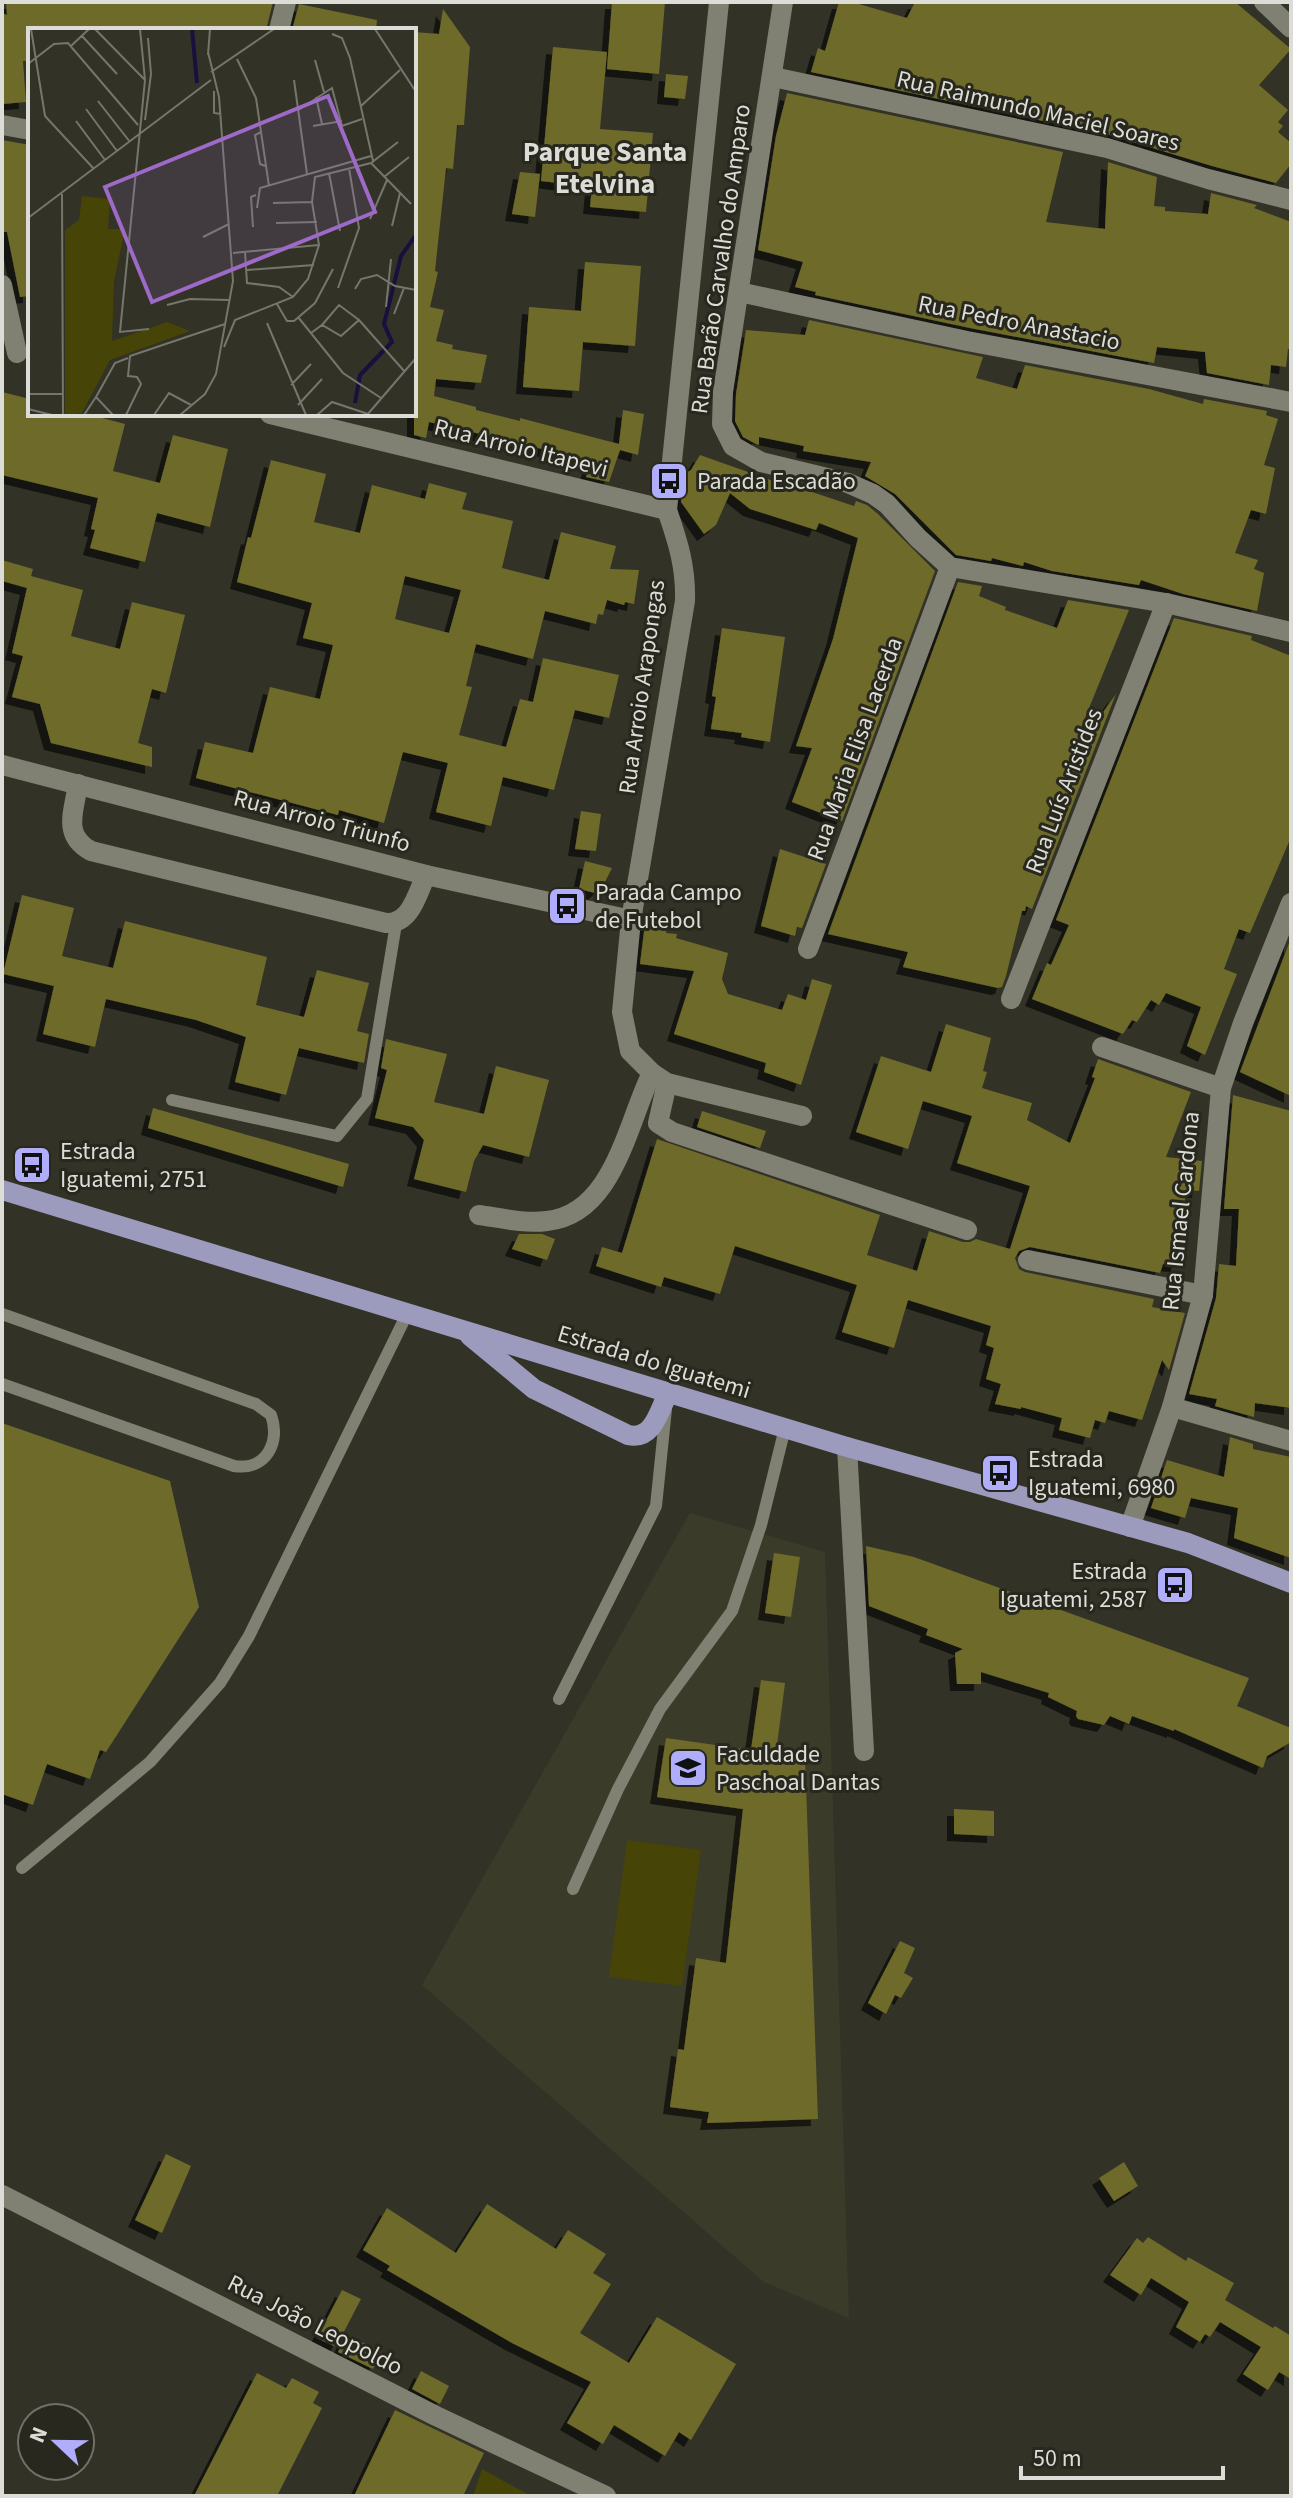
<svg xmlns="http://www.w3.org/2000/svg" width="1293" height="2498" font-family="'Source Sans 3',sans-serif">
<defs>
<filter id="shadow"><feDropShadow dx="-7" dy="7" stdDeviation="0" flood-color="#0009"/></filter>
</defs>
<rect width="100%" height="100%" fill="#323227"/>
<path fill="#3b3b29" d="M690 1513 825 1552 849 2318 764 2282 422 1985Z"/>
<g fill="#464407">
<path d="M627 1840 701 1850 682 1986 609 1977Z"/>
<path d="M482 2469 531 2496H473Z"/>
</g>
<g fill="#6d6a2a" fill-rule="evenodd" filter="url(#shadow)">
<path d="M6 2H273L266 30H28L30 61H23L26 102 2 104V13L7 15Z"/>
<path d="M612 2H665L659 74 607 69Z"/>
<path d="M839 2H852L907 18 915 2H1235L1291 49 1259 85 1288 110 1278 122 1283 126 1278 132 1291 143V164L1276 183 1212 166 1110 135 811 72 818 48 825 51Z"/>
<path d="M299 4 377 20 376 30H292Z"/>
<path d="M443 9 470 47 464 125H457L453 169 446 168 435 271 438 272 430 307 444 310 436 341 453 345 452 349 487 355 481 383 436 379 434 396 476 407V410L520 421V418L619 444 623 410 644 414 638 455 620 450 609 482 586 477 591 461 472 432 429 422 426 438 414 435V32L439 34Z"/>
<path d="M553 47 607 52 600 129 653 133 646 212 590 207 592 187 541 181Z"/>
<path d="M666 74 688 76 685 99 664 97Z"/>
<path d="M787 93 1063 152 1046 222 1105 229 1108 162 1157 177 1154 206 1165 207V211L1208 214 1211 193 1257 205 1254 208 1291 222V349H1288L1286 367 1271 365 1269 385 1207 373 1205 352 1157 347 1154 363 970 328 815 295 816 292 795 287 803 262 758 250 776 136Z"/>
<path d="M2 140 30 145V296L20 297 7 232H2Z"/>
<path d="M520 172 540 174 535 217 512 214Z"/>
<path d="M585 262 641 266 635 346 583 342 579 391 523 387 529 307 581 311Z"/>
<path d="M809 320 983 357 976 378 1017 389 1025 365 1149 389 1203 404 1204 399 1267 411 1266 415 1278 419 1264 465 1275 468 1266 514 1251 510 1235 553 1258 560 1254 569 1264 573 1257 611 1183 594 1141 580 1139 585 1052 571 1024 562 1023 566 992 558 991 561 956 555 895 494 865 476 871 462 803 451 804 446 759 437V445L756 444 743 437 735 421 736 394 746 330 805 335Z"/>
<path d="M2 392 30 399V414H87L125 424 113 471 160 483 173 435 228 449 210 527 157 513 145 562 90 548 95 530 91 529 98 498 2 475Z"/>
<path d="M700 455 796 489 797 487 854 506 856 501 867 505 878 514 935 571 842 821 792 802 812 748 796 746 833 639 858 538 819 523 816 530 750 509 730 493 716 525 704 534 681 502 684 474 691 470Z"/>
<path d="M271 460 326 474 314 522 360 533 372 485 425 499 429 483 467 493 462 509 513 521 502 568 549 580 561 532 616 546 610 569 639 570 634 604 625 602 624 605 607 600 603 615 598 614 596 624 545 611 533 659 476 644 466 686 472 687 459 735 506 747 520 699 533 702 543 658 619 675 609 718 575 710 554 790 503 777 491 826 436 812 448 763 403 752 384 823 339 810 338 815 196 778 205 742 253 753 270 687 320 699 333 645 303 638 312 603 237 582 248 537 251 538ZM405 576 461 590 449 633 395 619Z"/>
<path d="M2 560 33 569 31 576 83 590 71 636 120 649 132 602 185 615 166 693 152 689 138 743 152 747V767L51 743 40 704 12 697 23 656 12 653 27 588 2 581Z"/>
<path d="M958 582 982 586 979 596 1006 607 1005 610 1057 628 1068 600 1129 610 1078 735 1084 739 1116 694 1032 909 1026 906 1025 911H1022L1006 976 1002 987 998 988 903 967 908 952 828 934Z"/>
<path d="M1174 618 1252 636 1251 640 1291 656V837L1250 933 1239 929 1224 969 1237 974 1205 1055 1187 1046 1201 1007 1166 993 1159 1005 1151 1000 1137 1022 1132 1020 1123 1034 1032 999 1047 963 1051 965 1069 925 1056 920Z"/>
<path d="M722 628 785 637 770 742 741 737 742 733 711 729 716 697 712 696Z"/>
<path d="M581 811 601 814 596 851 575 849Z"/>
<path d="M780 849 826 864 802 928 797 927 795 936 761 926Z"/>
<path d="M585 861 612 868 604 884 595 893 579 889Z"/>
<path d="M22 895 74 908 62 956 113 968 125 921 267 957 256 1005 304 1017 317 970 369 983 357 1031 369 1034 364 1063 299 1048 286 1095 235 1082 246 1037 196 1020 106 999 95 1047 43 1034 54 986 3 974Z"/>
<path d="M646 916 667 920 666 933 677 934 676 938 728 953 722 979 728 994 782 1010 788 994 806 1000 812 979 832 985 801 1085 764 1072 766 1063 674 1034 694 971 640 964Z"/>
<path d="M1291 938V1096L1240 1072Z"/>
<path d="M946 1024 991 1038 983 1071 987 1072 982 1088 1032 1103 1027 1120 1070 1143 1095 1078 1092 1077 1098 1059 1191 1092 1166 1157 1202 1161 1199 1191 1186 1190 1178 1265 1163 1264 1160 1273 1030 1247 1019 1251 1015 1258 1019 1269 1025 1272 1154 1299 1152 1307 1185 1313 1169 1370 1162 1360 1142 1420 1109 1411 1105 1423 1095 1420 1090 1438 1059 1430 1062 1418 1021 1407V1409L995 1404 1001 1384 986 1379 994 1348 986 1345 991 1326 908 1300 894 1348 842 1332 857 1285 735 1246 720 1294 664 1277 661 1287 596 1266 602 1247 622 1253 657 1139 880 1215 867 1255 917 1271 929 1231 963 1242H970L976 1239 1010 1249 1030 1186 957 1163 972 1116 923 1101 908 1149 856 1132 881 1056 931 1072Z"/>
<path d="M386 1039 447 1054 434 1102 484 1114 496 1066 549 1080 529 1157 483 1145 474 1161 466 1192 414 1179 424 1140 413 1127 375 1118 387 1070 381 1068Z"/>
<path d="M1233 1095 1291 1111V1408L1255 1403 1254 1417 1215 1406 1217 1399 1189 1394 1216 1298 1219 1264 1236 1266 1239 1209H1224Z"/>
<path d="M153 1108 349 1164 343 1187 148 1128Z"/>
<path d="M702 1111 766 1131 760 1148 697 1127Z"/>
<path d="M519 1234H542L555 1239 547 1260 512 1249Z"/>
<path d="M2 1423 170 1481 199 1607 106 1752 100 1750 90 1779 47 1764 33 1805 2 1794Z"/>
<path d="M1230 1437 1253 1444V1449L1291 1457V1558L1234 1538 1238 1508 1191 1498 1185 1518 1151 1508 1167 1460 1224 1477Z"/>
<path d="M866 1546 914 1557 1249 1678 1237 1706 1291 1728V1742L1267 1756 1263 1768 1174 1729V1731L1132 1716 1129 1724 1110 1716 1104 1725 1078 1719 1076 1716 1077 1711 1048 1697 1049 1693 981 1672V1684H957L955 1653 963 1649 926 1635 928 1629 869 1606Z"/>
<path d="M774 1553 800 1557 791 1617 765 1613Z"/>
<path d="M761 1680 785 1683 776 1753 805 1757 818 2119 707 2123 709 2112 670 2107 678 2049 684 2050 696 1958 726 1963 743 1809 657 1797 666 1738 751 1750Z"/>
<path d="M954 1809 994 1811V1836L954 1834Z"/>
<path d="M900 1941 915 1948 904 1973 913 1978 901 1998 895 1995 886 2014 868 2003Z"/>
<path d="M166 2154 191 2166 162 2233 135 2220Z"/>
<path d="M1124 2162 1138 2186 1114 2201 1099 2178Z"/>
<path d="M487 2204 556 2249 568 2230 606 2254 593 2273 611 2284 580 2333 629 2363 657 2317 736 2364 691 2440 679 2432 665 2456 614 2425 603 2444 567 2423 591 2382 512 2343 387 2270 390 2266 363 2250 387 2208 456 2253Z"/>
<path d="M1148 2237 1186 2261 1188 2257 1234 2283 1225 2300 1273 2328 1275 2326 1291 2336V2379L1279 2372 1268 2390 1243 2374 1261 2347 1220 2322 1210 2337 1205 2334 1200 2342 1176 2327 1189 2302 1151 2278 1141 2295 1110 2275 1137 2238 1143 2243Z"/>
<path d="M342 2290 361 2299 336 2347 317 2338Z"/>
<path d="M347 2335 382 2352 373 2369 338 2352Z"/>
<path d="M421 2371 449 2386 440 2404 412 2389Z"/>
<path d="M257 2373 286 2388 292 2378 319 2392 313 2403 322 2408 277 2496H194Z"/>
<path d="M395 2410 484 2453 463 2496H354Z"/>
</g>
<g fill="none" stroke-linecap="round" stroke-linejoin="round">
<g stroke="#808073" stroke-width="12">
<path d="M172 1100 337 1136 367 1099 396 924"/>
<path d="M2 1314 256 1404 271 1415C281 1442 266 1471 234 1466L2 1384"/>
<path d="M559 1699 656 1506 666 1409"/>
<path d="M22 1868 150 1762 220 1683 249 1636 408 1312"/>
<path d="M573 1889 618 1789 660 1709 732 1611 761 1525 785 1428"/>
</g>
<g stroke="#808073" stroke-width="20">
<path d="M719 2 667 510C678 542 686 567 685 601L631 920 622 1012 630 1051 652 1073 667 1083 802 1116"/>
<path d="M783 2 723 392 722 424 733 446 761 462 848 483 873 494 887 504 918 538 950 567 1166 603 1291 632"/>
<path d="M1264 2 1291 28"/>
<path d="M279 30 286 2"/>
<path d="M773 77 1107 148 1208 179 1291 200"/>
<path d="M2 125 30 130"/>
<path d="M2 285 17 353"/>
<path d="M739 292 967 341 1291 402"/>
<path d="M270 414 667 510"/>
<path d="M2 765 426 875 631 920"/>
<path d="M78 784C74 812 62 835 91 851L386 923C411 924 417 894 426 875"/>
<path d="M808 949 950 567"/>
<path d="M1011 999 1166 603"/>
<path d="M1102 1047 1221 1088"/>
<path d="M667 1083 658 1123 672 1132 967 1230"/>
<path d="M479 1215C500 1218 525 1224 547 1221 614 1214 627 1123 652 1073"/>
<path d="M1028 1260 1203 1295"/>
<path d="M1172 1407 1291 1441"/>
<path d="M847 1447 864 1751"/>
<path d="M1130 1527 1172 1407 1203 1295 1221 1088 1243 1023 1291 903"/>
<path d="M2 2195 436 2416 606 2496"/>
</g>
<g stroke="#9c9bbe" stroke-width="20">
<path d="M2 1190 847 1447 1188 1543 1291 1583"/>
<path d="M470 1336 534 1389 628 1435C653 1441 659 1411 668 1393"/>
</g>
</g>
<defs>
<g id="bus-square" transform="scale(2)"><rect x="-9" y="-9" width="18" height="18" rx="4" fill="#b0aefa" stroke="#28281e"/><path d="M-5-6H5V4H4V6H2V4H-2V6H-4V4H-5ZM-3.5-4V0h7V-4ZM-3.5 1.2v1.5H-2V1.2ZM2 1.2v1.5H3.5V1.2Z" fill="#111"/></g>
<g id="university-square" transform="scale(2)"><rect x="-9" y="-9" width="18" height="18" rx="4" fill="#b0aefa" stroke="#28281e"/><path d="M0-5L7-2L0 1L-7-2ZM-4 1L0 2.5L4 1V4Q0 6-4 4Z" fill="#111"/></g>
</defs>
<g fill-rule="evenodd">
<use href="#bus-square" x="669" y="481"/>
<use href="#bus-square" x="567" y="906"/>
<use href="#bus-square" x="32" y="1165"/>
<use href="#bus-square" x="1000" y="1473"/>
<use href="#bus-square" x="1175" y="1585"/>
<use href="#university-square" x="688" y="1768"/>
</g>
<g text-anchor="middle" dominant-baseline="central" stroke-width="6" stroke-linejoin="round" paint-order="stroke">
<g font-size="24" fill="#dcddd6" stroke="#28281e">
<text transform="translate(1038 111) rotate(13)">Rua Raimundo Maciel Soares</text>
<text transform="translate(721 259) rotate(-82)">Rua Barão Carvalho do Amparo</text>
<text transform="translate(1019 323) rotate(11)">Rua Pedro Anastacio</text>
<text transform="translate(521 448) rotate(14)">Rua Arroio Itapevi</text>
<text transform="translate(642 687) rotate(-82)">Rua Arroio Arapongas</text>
<text transform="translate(855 749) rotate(-70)">Rua Maria Elisa Lacerda</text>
<text transform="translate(1064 791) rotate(-69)">Rua Luís Aristides</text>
<text transform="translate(322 821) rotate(15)">Rua Arroio Triunfo</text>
<text transform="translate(1181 1211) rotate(-84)">Rua Ismael Cardona</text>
<text transform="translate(654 1362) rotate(17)">Estrada do Iguatemi</text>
<text transform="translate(315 2325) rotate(27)">Rua João Leopoldo</text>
</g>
<g font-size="24" fill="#dcddd6" stroke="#28281e" text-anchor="start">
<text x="697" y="481">Parada Escadão</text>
<text x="595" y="892">Parada Campo<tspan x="595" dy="28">de Futebol</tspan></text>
<text x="60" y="1151">Estrada<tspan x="60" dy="28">Iguatemi, 2751</tspan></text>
<text x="1028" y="1459">Estrada<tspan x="1028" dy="28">Iguatemi, 6980</tspan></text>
<text x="1147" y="1571" text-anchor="end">Estrada<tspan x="1147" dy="28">Iguatemi, 2587</tspan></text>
<text x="716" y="1754">Faculdade<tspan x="716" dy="28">Paschoal Dantas</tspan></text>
</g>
<g font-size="28" font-weight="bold" fill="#dcddd6" stroke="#28281e">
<text x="605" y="152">Parque Santa<tspan x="605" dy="32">Etelvina</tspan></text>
</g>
</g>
<g transform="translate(28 28)">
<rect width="388" height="388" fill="#323227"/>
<path d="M54 168 82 171 80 201H97L86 253 84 313 139 294 162 303 82 332 54 385 37 387V202L51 192Z" fill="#464407"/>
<path fill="none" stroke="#18103f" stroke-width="4" d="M164 1 169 55M327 375 332 347 364 314 356 296 373 228 388 207"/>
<path fill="none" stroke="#76766d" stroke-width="2" d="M3 1 17 88 66 141M67 1 117 52M112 1 117 52 92 304 121 301M347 1 388 64M304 6 314 10 322 30 345 133M54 8 89 46M43 18 61 1M180 27 182 1M209 31 228 70 241 158M287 32 296 64M0 36 26 16 40 15 110 97M183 44 246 1M266 52 279 146M186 63V85L193 86M288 69 294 96M70 73 102 114M333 78 372 42M58 81 89 123M269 83 304 60 314 98 334 91M117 92 123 46 120 10M48 93 77 132M285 98 314 93M233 104 227 107 232 136 237 138M343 135 383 176M301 145 312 203M356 149 381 129M34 166 35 387M245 175 284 174M229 180 232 160 343 128M0 190 183 52M342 191 359 152M248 195 289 194M364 198 372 165M225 199 223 169 228 167M175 209 201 196M217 224 219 255 251 259 265 269M205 225 291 217M219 242 286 237M310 260 331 200 321 140M327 261 333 251 349 247 367 258 388 262M249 276 259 293H266L287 275 305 241M139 277 162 271 201 272M358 279 363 231M366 286 376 260M270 289 315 345 353 370M239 295 278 387M294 297 311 277 331 292M283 305 294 297 313 308 331 292 377 344M196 319 207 292 265 269 280 251 291 217 284 174 287 149 343 135 370 114M263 357 283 336M2 366H35M68 369 87 335 100 330M270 377 294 351M0 381 24 387M56 387 68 369 85 387M98 387 113 356 109 349 100 348 102 328 197 296M126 387 141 365 163 377M152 387 177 366 188 346 205 253 191 69 180 24M289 387 304 374 343 387M339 387 388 330"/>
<path fill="#9d6ac7" fill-opacity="0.15" stroke="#9d6ac7" stroke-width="4" d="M300 68 347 184 124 274 77 159Z"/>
<rect width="388" height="388" fill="none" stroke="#dcddd6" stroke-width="4"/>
</g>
<rect width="1293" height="2498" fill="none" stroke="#dcddd6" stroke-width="8"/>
<g transform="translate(56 2442) rotate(292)"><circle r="38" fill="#28281e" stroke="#707068" stroke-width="2"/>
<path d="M0-6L14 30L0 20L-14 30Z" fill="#b0aefa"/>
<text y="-12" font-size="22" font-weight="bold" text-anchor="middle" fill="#dcddd6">N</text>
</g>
<path d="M1021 2466v12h202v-12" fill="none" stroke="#dcddd6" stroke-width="4"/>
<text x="1033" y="2466" font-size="24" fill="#dcddd6" stroke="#28281e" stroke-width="6" paint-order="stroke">50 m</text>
</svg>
